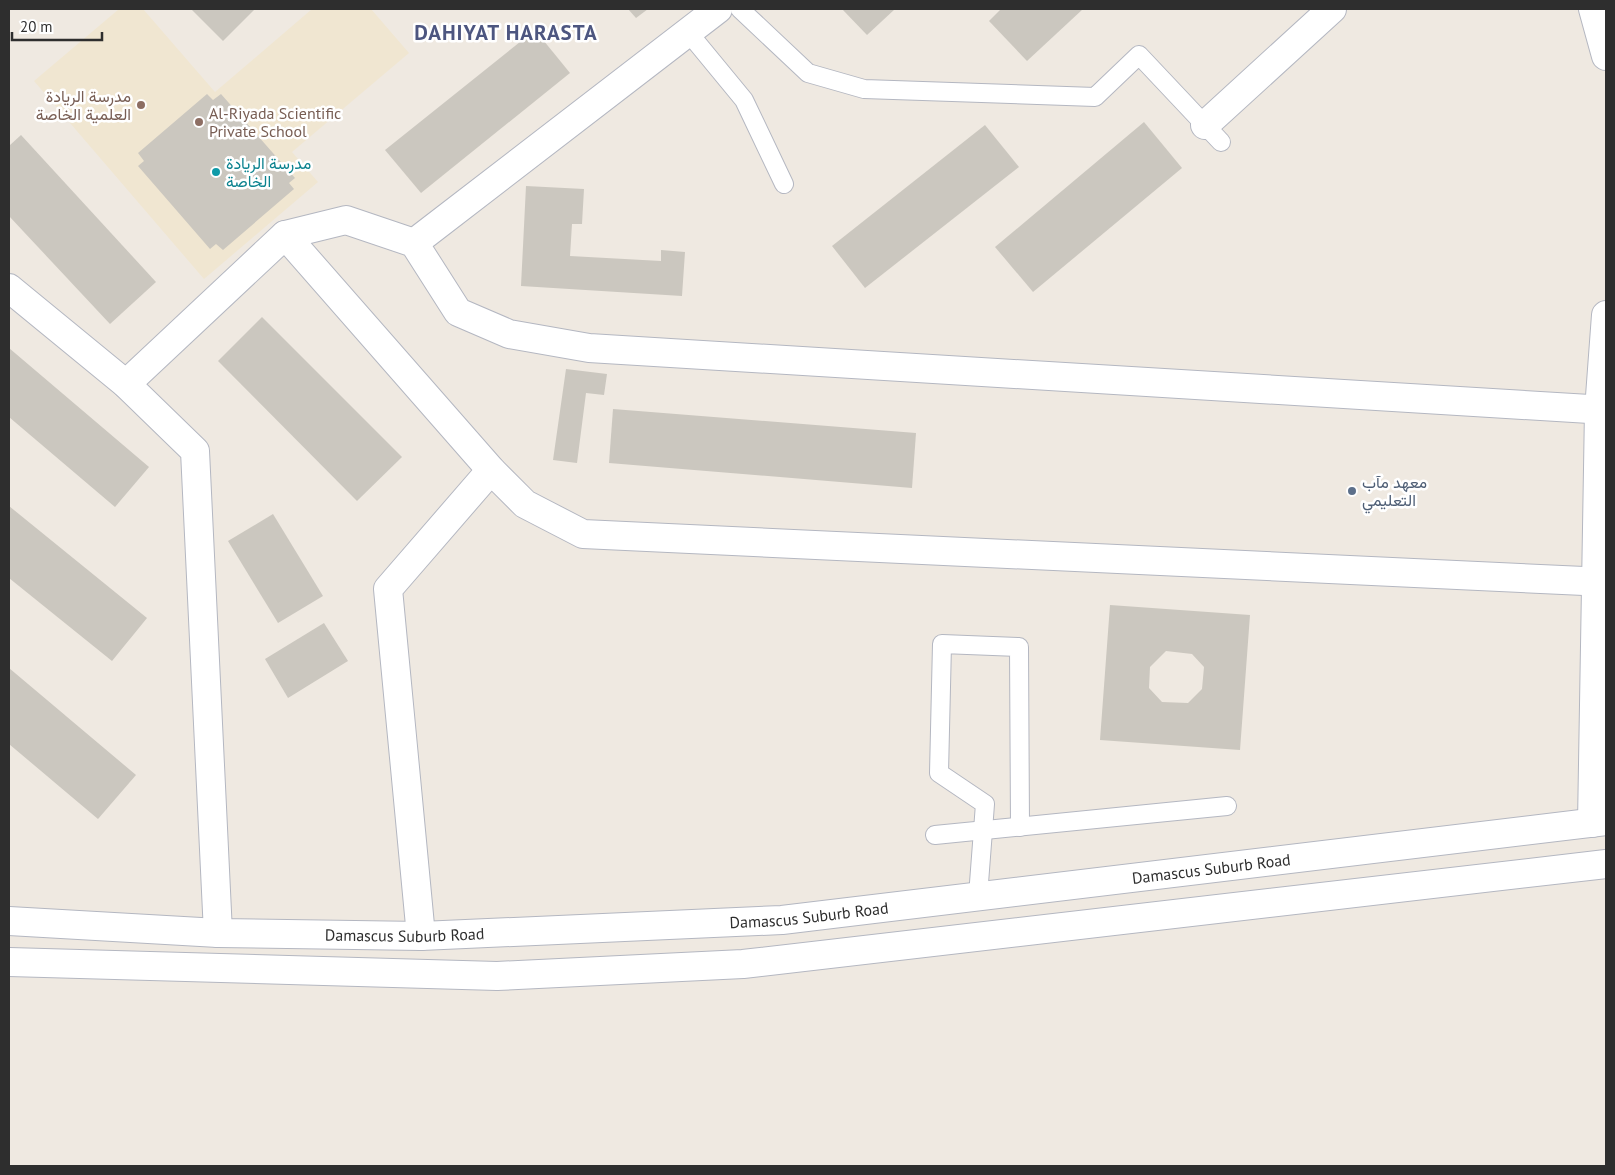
<svg xmlns="http://www.w3.org/2000/svg" width="1615" height="1175" font-family="'PT Sans',Vazirmatn,sans-serif">
<rect width="100%" height="100%" fill="#efe9e1"/>
<path fill="#f0e6d1" d="M119 9H143L215 92 312 9H371L409 53 292 152 318 182 204 279 34 81Z"/>
<g fill="#cbc7bf" fill-rule="evenodd">
<path d="M191 9H255L223 41Z"/>
<path d="M628 9H648L636 18Z"/>
<path d="M842 9H895L867 35Z"/>
<path d="M1001 9H1083L1027 61 989 21Z"/>
<path d="M535 30 570 73 421 193 385 150Z"/>
<path d="M207 94 213 100 221 94 295 178 289 183 294 189 223 250 216 244 210 249 138 166 144 161 138 153Z"/>
<path d="M1144 122 1182 168 1033 292 995 247Z"/>
<path d="M985 125 1019 167 865 288 832 246Z"/>
<path d="M21 135 156 282 110 324 9 216V146Z"/>
<path d="M526 186 584 189 582 224H572L570 256 661 261V250L685 252 682 296 521 286Z"/>
<path d="M262 317 402 457 357 501 218 361Z"/>
<path d="M9 348 149 467 115 507 9 417Z"/>
<path d="M566 369 607 374 604 395 586 393 577 463 553 460Z"/>
<path d="M613 409 916 433 912 488 609 463Z"/>
<path d="M9 506 147 618 112 661 9 578Z"/>
<path d="M273 514 323 596 278 623 228 541Z"/>
<path d="M1110 605 1250 615 1240 750 1100 740ZM1166 651 1192 654 1204 667 1202 689 1188 703 1162 702 1149 688 1150 667Z"/>
<path d="M324 623 348 661 288 698 265 659Z"/>
<path d="M9 668 136 775 98 819 9 744Z"/>
</g>
<g fill="none" stroke-linecap="round" stroke-linejoin="round">
<g stroke="#b4b7c1" stroke-width="20">
<g id="lane">
<path d="M740 9 808 73 864 89 1095 97 1139 55 1221 142"/>
<path d="M688 32 744 100 784 184"/>
<path d="M935 835 1227 806"/>
<path d="M978 896 985 804 939 773 942 644 1019 647 1020 827"/>
</g>
</g>
<g stroke="#b4b7c1" stroke-width="30">
<g id="street">
<path d="M1205 125 1332 9"/>
<path d="M285 235 491 470 525 504 583 534 1606 582"/>
<path d="M414 243 718 9"/>
<path d="M9 288 126 384 195 451 218 933"/>
<path d="M126 384 285 235 346 220 414 243 458 312 509 334 589 348 1606 410"/>
<path d="M421 936 388 589 491 470"/>
</g>
</g>
<g stroke="#b4b7c1" stroke-width="30">
<g id="secondary">
<path d="M1593 9 1606 56"/>
<path d="M1592 823 1599 410 1606 315"/>
<path id="s1" d="M9 921 218 933 421 936 782 920 1606 821"/>
<path d="M9 962 497 976 743 964 1606 864"/>
</g>
</g>
<use href="#lane" stroke="#fff" stroke-width="18"/>
<use href="#street" stroke="#fff" stroke-width="28"/>
<use href="#secondary" stroke="#fff" stroke-width="28"/>
</g>
<g fill="#8d6e63" stroke="#fff" stroke-width="2">
<circle cx="141" cy="105" r="5"/>
<circle cx="199" cy="122" r="5"/>
</g>
<circle fill="#0f9aa8" stroke="#fff" stroke-width="2" cx="216" cy="172" r="5"/>
<circle fill="#5c6f8a" stroke="#fff" stroke-width="2" cx="1352" cy="491" r="5"/>
<g text-anchor="middle" dominant-baseline="central" stroke-width="5" stroke-linejoin="round" paint-order="stroke">
<g font-size="16" fill="#785e54" stroke="#fff" text-anchor="end">
<text x="131" y="96">مدرسة الريادة<tspan x="131" dy="18">العلمية الخاصة</tspan></text>
<text x="209" y="113" text-anchor="start">Al-Riyada Scientific<tspan x="209" dy="18">Private School</tspan></text>
</g>
<g font-size="16" fill="#0d838f" stroke="#fff" text-anchor="start">
<text x="226" y="163">مدرسة الريادة<tspan x="226" dy="18">الخاصة</tspan></text>
</g>
<g font-size="16" fill="#4e5e75" stroke="#fff" text-anchor="start">
<text x="1362" y="482">معهد مآب<tspan x="1362" dy="18">التعليمي</tspan></text>
</g>
<g font-size="16" fill="#2e2e2e" stroke="#fff">
<text stroke="none"><textPath href="#s1" startOffset="1206">Damascus Suburb Road</textPath></text>
<text stroke="none"><textPath href="#s1" startOffset="801">Damascus Suburb Road</textPath></text>
<text stroke="none"><textPath href="#s1" startOffset="396">Damascus Suburb Road</textPath></text>
</g>
<g font-size="21" font-weight="bold" letter-spacing="1" fill="#4d5680" stroke="#fff">
<text x="506" y="32">DAHIYAT HARASTA</text>
</g>
</g>
<rect width="1615" height="1175" fill="none" stroke="#2e2e2e" stroke-width="20"/>
<path d="M12 32v8h90v-8" fill="none" stroke="#2e2e2e" stroke-width="2.5"/>
<text x="20" y="32" font-size="15" fill="#2e2e2e" stroke="#ffffff" stroke-width="4" paint-order="stroke">20 m</text>
</svg>
